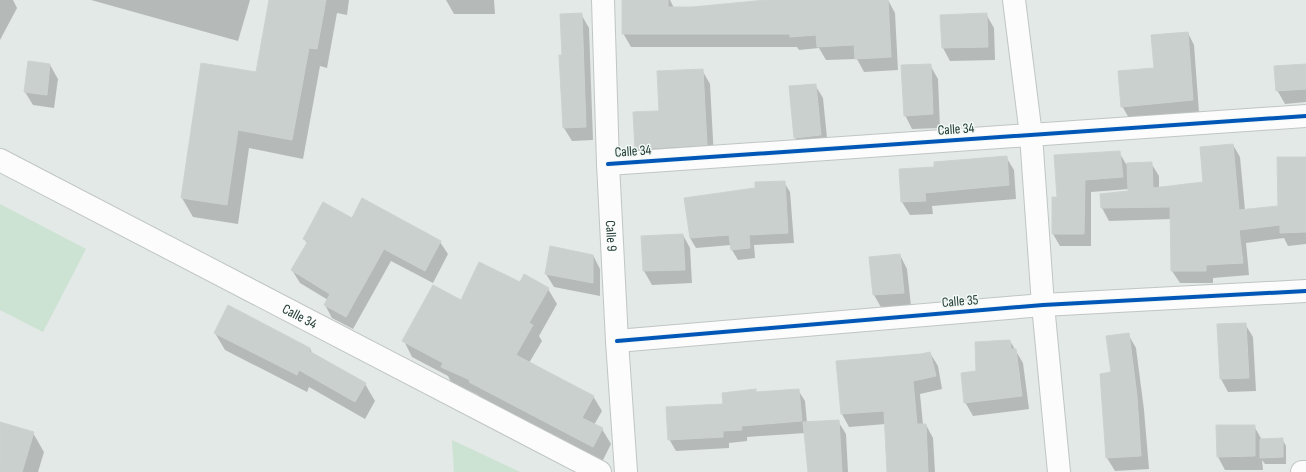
<svg xmlns="http://www.w3.org/2000/svg" width="1306" height="472" font-family="'Sofia Sans Condensed',sans-serif">
<rect width="100%" height="100%" fill="#e3e9e6"/>
<g fill="#cce2d3">
<path d="M0 204 86 249 43 332 0 310Z"/>
<path d="M452 440 520 472H454Z"/>
</g>
<g fill="#0003">
<path d="M0 0H13L17 8 0 40Z"/>
<path d="M91 0H250L238 41Z"/>
<path d="M270 0H349L347 15 337 13 327 68 320 66 303 159 249 148 238 224 193 217 182 198 257 73Z"/>
<path d="M446 0H494L495 14H454Z"/>
<path d="M623 0H670L674 8H692L777 0H888L895 13 898 70 864 72 857 59 826 60 819 48 799 50 797 47H631L623 33Z"/>
<path d="M581 14 589 28 593 140 572 141 564 128 563 56Z"/>
<path d="M986 14 994 28 995 60 950 61 943 48Z"/>
<path d="M1188 33 1194 45 1199 112 1129 118 1122 106Z"/>
<path d="M50 65 58 79 54 108 33 105 25 92Z"/>
<path d="M930 65 938 79 940 128 912 129 905 115Z"/>
<path d="M1306 66V102L1285 104 1277 90Z"/>
<path d="M702 70 710 84 714 158 644 162 636 148 660 112Z"/>
<path d="M815 85 823 98 828 148 802 151 795 137Z"/>
<path d="M1233 145 1240 157 1245 210 1279 207 1306 158V244L1288 246 1284 238 1246 243 1249 275 1213 278V283H1180L1172 271 1171 219 1109 221 1102 208 1101 195 1129 192V189L1091 192V246H1060L1053 234V198H1058L1119 152 1126 164 1151 163 1159 176V188L1204 183Z"/>
<path d="M1006 157 1014 170 1016 199 932 206 933 214 910 215 902 202 936 168Z"/>
<path d="M784 182 790 192 794 243 754 245 755 258 738 260 732 250 731 245 696 248 690 238 685 199 756 189Z"/>
<path d="M352 220 440 242 448 254 433 283 391 261 353 329 332 318 325 305 328 300 300 283 292 270 308 244 304 239Z"/>
<path d="M683 235 690 248 692 283 652 285 644 271 642 237Z"/>
<path d="M593 255 600 269V296L554 287 546 274Z"/>
<path d="M900 255 907 269 911 306 882 309 874 295 870 258Z"/>
<path d="M520 284 548 289 557 304 539 336 542 341 529 363 593 396 602 411 594 425 602 429 611 444 602 462 479 397 478 395 451 382 448 376 412 357 404 341 461 302Z"/>
<path d="M1245 324 1253 337 1256 391 1228 392 1221 379Z"/>
<path d="M215 333 310 348 312 353 365 384 375 401 365 419 309 387 307 392 225 350Z"/>
<path d="M1128 334 1136 348 1144 410 1149 469 1115 471 1107 458 1112 373Z"/>
<path d="M1010 341 1023 363 1029 409 973 416 965 402 977 372Z"/>
<path d="M930 353 938 366 942 389 920 394 923 425H926L933 438 935 472H888L886 424 849 427 842 414 837 362Z"/>
<path d="M755 390 757 393 798 390 805 401 807 423 838 421 846 434 848 472H808L805 433 747 437V441L729 443V448L676 451 669 439 724 404Z"/>
<path d="M0 423 33 433 44 452 38 472H0Z"/>
<path d="M1254 426 1262 440 1282 439 1286 446V464H1265L1262 460 1263 470H1225L1218 457Z"/>
</g>
<g fill="#cad0ce" stroke="#ccd2cf">
<path d="M269 0H326L317 49 309 48 292 140 238 130 227 205 181 198 201 63 256 72Z"/>
<path d="M622 0H668V7H692L766 0H888L891 57 855 59 854 45 817 47 816 35 790 37V34H622Z"/>
<path d="M582 13 586 127 563 128 559 55H562L560 14Z"/>
<path d="M987 13 988 47 942 48 940 15Z"/>
<path d="M1188 32 1193 100 1121 107 1118 71 1154 68 1151 35Z"/>
<path d="M28 61 50 64 47 95 24 92Z"/>
<path d="M931 64 933 114 904 116 901 65Z"/>
<path d="M1306 64V89L1276 91 1274 66Z"/>
<path d="M703 69 707 145 635 149 633 112 659 111 657 71Z"/>
<path d="M816 84 821 135 794 138 789 86Z"/>
<path d="M1233 144 1239 210 1278 206 1277 157H1306V232L1280 233V225L1239 230 1243 263 1206 265V271H1171L1170 207 1101 208 1100 194 1128 191 1127 163 1152 162 1153 188 1203 182 1200 147Z"/>
<path d="M1120 151 1123 177 1085 180 1084 234H1052V197H1057L1054 155Z"/>
<path d="M1007 156 1009 185 925 193 926 201 901 202 899 169 934 167V162Z"/>
<path d="M785 181 788 233 749 235 750 248 731 250 729 235 690 238 684 198 755 188V182Z"/>
<path d="M362 198 441 241 425 271 384 249 346 317 324 305 330 294 291 270 308 241 303 239 323 202 352 218Z"/>
<path d="M683 234 685 270 643 271 641 236Z"/>
<path d="M550 246 593 255V283L545 274Z"/>
<path d="M900 254 904 293 873 295 869 257Z"/>
<path d="M479 262 520 282 524 274 549 288 529 323 533 325 516 355 594 396 582 418 603 428 593 447 469 382 470 380 441 367 443 363 402 341 433 285 461 300Z"/>
<path d="M228 305 310 348 309 351 366 383 355 402 299 370 297 375 214 333Z"/>
<path d="M1246 323 1249 378 1220 379 1217 324Z"/>
<path d="M1129 333 1137 396 1141 456 1106 458 1100 374 1111 372 1106 336Z"/>
<path d="M1010 340 1011 349H1016L1022 396 964 403 961 373 976 371 975 342Z"/>
<path d="M930 352 936 376 913 381 917 424H926L928 472H887L884 411 841 414 836 361 921 354Z"/>
<path d="M756 389V392L799 389 802 421 741 426 742 430 723 431V437L668 440 666 407 723 404 722 393Z"/>
<path d="M839 420 842 472H808L803 422Z"/>
<path d="M0 422 34 432 22 472H0Z"/>
<path d="M1216 425H1255V456L1217 457Z"/>
<path d="M1283 438V457L1260 458V439Z"/>
</g>
<g fill="none" stroke-linecap="round" stroke-linejoin="round">
<g stroke="#c0c6c3" stroke-width="24">
<g id="minor">
<path id="s1" d="M603 0 608 164 617 341 626 472"/>
<path d="M1014 0 1031 135 1043 305 1059 472"/>
<path id="s2" d="M0 160 600 472"/>
<path d="M608 164 1306 116"/>
<path d="M617 341 1043 305 1306 291"/>
<path d="M1302 472H1306"/>
</g>
</g>
<use href="#minor" stroke="#fbfcfb" stroke-width="22"/>
<g stroke="#f1f8f5" stroke-width="6">
<g id="cycleway">
<path d="M608 164 1306 116"/>
<path d="M617 341 1043 305 1306 291"/>
</g>
</g>
<use href="#cycleway" stroke="#0057b8" stroke-width="4"/>
</g>
<g text-anchor="middle" dominant-baseline="central" stroke-width="3" stroke-linejoin="round" paint-order="stroke">
<g font-size="14" fill="#213c35" stroke="#f1f8f5">
<text transform="translate(956 129) rotate(-4)">Calle 34</text>
<text transform="translate(633 151) rotate(-4)">Calle 34</text>
<text stroke="none"><textPath href="#s1" startOffset="236">Calle 9</textPath></text>
<text transform="translate(960 301) rotate(-5)">Calle 35</text>
<text stroke="none"><textPath href="#s2" startOffset="338">Calle 34</textPath></text>
</g>
</g>
</svg>
